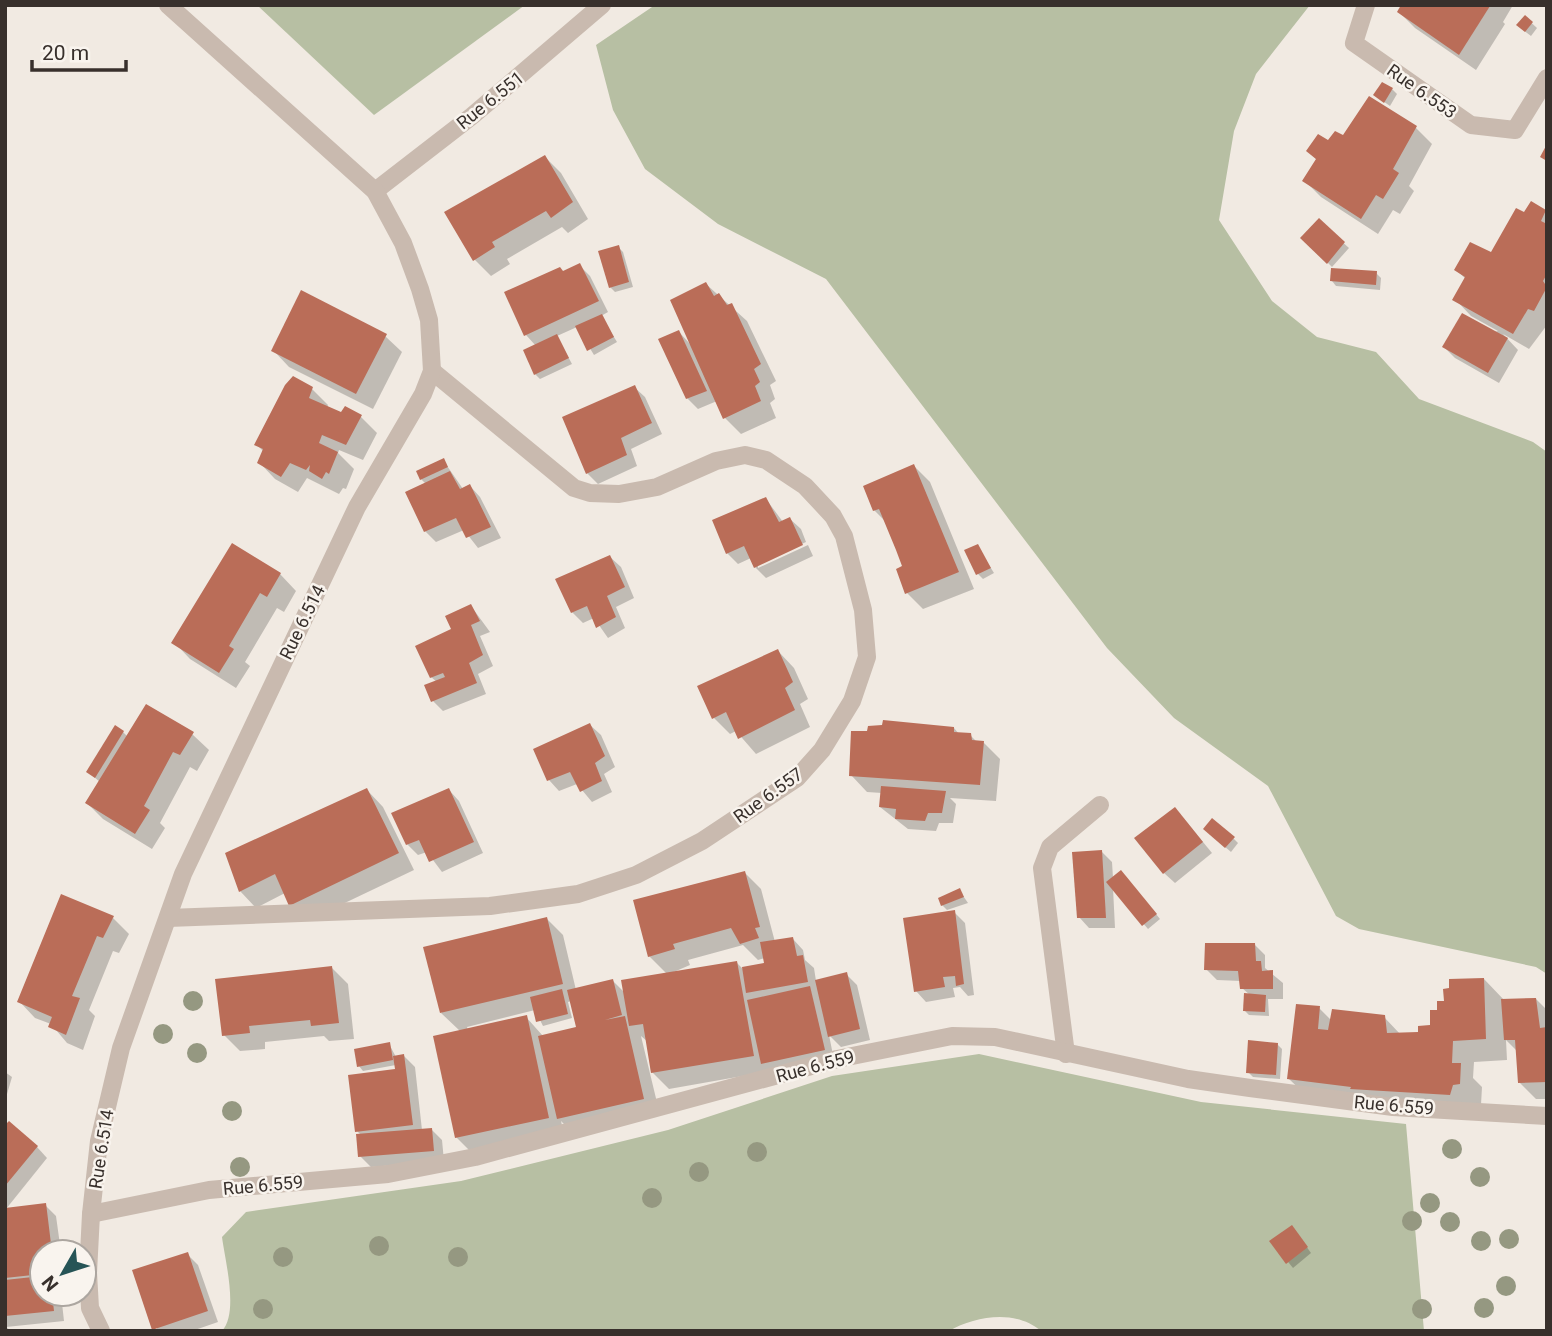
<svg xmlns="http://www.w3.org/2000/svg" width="1552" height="1336" font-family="Roboto,sans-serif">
<rect width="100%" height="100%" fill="#f1eae2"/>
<g fill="#b7bfa3">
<path d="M257 5H525L374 115Z"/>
<path d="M655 5H1310L1256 74 1234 131 1219 220 1272 301 1317 337 1376 352 1419 399 1533 442 1547 452V974L1536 967 1359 929 1336 916 1268 786 1174 718 1107 648 826 279 718 224 645 169 613 110 596 45Z"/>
<path d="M979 1054 1201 1102 1406 1124 1424 1331H1041C1016 1309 975 1316 949 1331H222C239 1313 225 1260 222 1237L246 1212 461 1181 668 1130 832 1076Z"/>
</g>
<g fill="#0003" fill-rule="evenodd">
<path d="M1403 5H1513L1503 22 1505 24 1476 70 1415 28 1399 12Z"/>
<path d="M1525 17 1537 28 1531 36 1523 30Z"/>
<path d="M1392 89 1397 94 1390 106 1380 99Z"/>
<path d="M1416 128 1432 144 1409 186 1414 191 1400 214 1393 210 1378 234 1321 197 1305 181 1317 160 1308 151 1343 137Z"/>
<path d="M545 157 561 173 588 219 568 233 562 227 507 259 510 264 491 276 475 260 447 213Z"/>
<path d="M1545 211 1547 325 1529 349 1503 334 1518 350 1499 383 1455 358 1444 347 1498 331 1471 316 1455 299 1466 279 1456 270 1492 255 1525 215Z"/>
<path d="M1319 221 1349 248 1332 267 1303 238Z"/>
<path d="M618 247 623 252 633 287 615 292 610 287Z"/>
<path d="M579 265 590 276 608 312 601 316 617 342 594 355 577 327 557 336 572 364 540 379 535 374 536 346 526 335 564 273Z"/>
<path d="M1376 273 1381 278 1380 290 1336 286 1332 281Z"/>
<path d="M706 284 747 321 776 381 770 385 775 399 770 403 776 418 741 434 725 418 717 401 698 409 687 398 661 340 679 332 691 345Z"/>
<path d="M385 336 402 352 373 409 289 367 273 350Z"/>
<path d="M634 387 645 397 662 434 631 449 637 466 598 484 587 473 564 418Z"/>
<path d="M312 389 328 405 327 408 341 415 361 417 377 433 363 460 339 450 338 453 354 469 346 489 343 488 339 494 307 478 298 492 275 479 259 462 264 452 256 444Z"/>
<path d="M443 460 463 489 470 486 480 497 501 538 478 548 464 530 436 542 425 531 426 484 421 479Z"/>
<path d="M914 466 930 482 974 589 923 609 907 593 904 567 886 522 874 510Z"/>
<path d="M766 499 783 522 790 519 801 529 806 542 758 564V568L808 545 813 556 766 578 755 567 751 558 738 564 727 553Z"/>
<path d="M977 546 994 573 983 579 978 574Z"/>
<path d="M610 557 621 567 634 598 616 607 625 628 608 638 594 618 583 623 572 612Z"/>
<path d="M280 574 296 591 284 612 277 608 245 662 250 666 236 688 190 659 174 642Z"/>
<path d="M471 606 490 632 480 636 493 666 478 674 486 694 443 711 433 701 437 682 431 677 453 630Z"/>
<path d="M778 651 794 668 808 699 800 704 810 727 756 754 736 731 730 734 714 718Z"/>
<path d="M590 725 601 735 615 767 604 774 612 792 592 802 577 784 559 791 549 780 535 750Z"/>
<path d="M954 728 959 734 970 735 977 742 984 743 1000 759 996 801 950 798 956 804 953 823H939L936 831 908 829 880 807 882 793 867 792 851 775Z"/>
<path d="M123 732 128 737 192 734 209 750 197 771 190 767 160 823 165 828 152 849 103 819 87 803 100 782 88 772Z"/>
<path d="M367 790 383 807 414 870 307 921 290 905 285 893 256 908 240 891 227 854Z"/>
<path d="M449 790 459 801 483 853 442 872 427 852 418 855 407 844Z"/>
<path d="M1185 820 1212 853 1175 883 1164 873Z"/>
<path d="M1210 834 1233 838 1238 843 1231 852Z"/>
<path d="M1101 851 1112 862 1113 878 1126 877 1160 919 1148 929 1113 888 1115 928H1089L1079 917Z"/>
<path d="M744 872 761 889 775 942 793 939 803 950 805 960 814 968 816 981 846 974 857 985 870 1040 841 1047 829 1035 834 1060 669 1089 651 1071 648 1042 641 1036 660 1115 575 1135 561 1121 564 1134 473 1154 456 1137 460 1031 441 1013 547 919 563 935 576 990 613 981 625 993 667 974 649 956ZM743 945 758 960 765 958 766 964 743 969 737 963 669 974 690 965 688 960ZM571 1001 580 1028 543 1036 526 1017 468 1030 467 1027 535 1010 543 1026 572 1018 568 1002Z"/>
<path d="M959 890 968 903 947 910 942 905Z"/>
<path d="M954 912 965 923 974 995 968 996 960 987 953 988 955 997 926 1002 916 991Z"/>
<path d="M113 918 129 934 119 953 113 951 89 1010 95 1016 83 1050 67 1043 51 1024 35 1018 19 1001Z"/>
<path d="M1254 944 1265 955V968L1283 983V999H1268L1269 1016 1249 1015 1244 1010 1250 995 1242 988 1241 981 1217 980 1206 969Z"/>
<path d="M332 968 348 984 354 1039 329 1041 324 1036 265 1042V1049L240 1051 224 1035Z"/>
<path d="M1484 979 1505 1001 1536 999 1547 1010V1099H1536L1520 1083 1518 1052 1506 1040 1507 1060 1474 1062 1473 1078 1482 1087 1481 1105 1311 1100 1289 1079 1319 1008 1332 1021 1384 1017 1401 1035 1420 1034 1431 1026 1446 1002Z"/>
<path d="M389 1044 396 1057 404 1056 415 1067 422 1130 431 1129 442 1140 444 1161 371 1167 360 1156 361 1135 357 1131 397 1071 396 1065 363 1071 359 1066Z"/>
<path d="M1277 1044 1282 1049 1280 1079 1253 1077 1248 1072Z"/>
<path d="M5 1072 12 1077 5 1101Z"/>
<path d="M5 1128 37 1147 47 1158 6 1209Z"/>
<path d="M45 1205 56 1216 61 1252H42V1294H61L64 1321 6 1327 11 1331H5V1210Z"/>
<path d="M1296 1232 1311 1253 1293 1268 1271 1241Z"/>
<path d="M187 1254 198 1265 218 1322 192 1331H156Z"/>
</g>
<g fill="#ba6d58">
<path d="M1401 5H1488L1490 6 1459 55 1397 12Z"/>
<path d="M1525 15 1533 22 1525 32 1516 25Z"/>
<path d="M1382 82 1393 88 1384 103 1373 95Z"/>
<path d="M1369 96 1417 126 1393 169 1399 173 1383 199 1376 195 1361 219 1302 181 1316 159 1306 151 1318 134 1328 140 1335 131 1343 135Z"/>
<path d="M1547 144V161L1540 157Z"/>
<path d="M545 155 573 202 551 218 546 211 492 242 495 247 473 261 444 212Z"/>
<path d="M1531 201 1546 210 1541 221 1547 224V274L1543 281 1547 287 1534 311 1528 309 1513 334 1452 300 1465 277 1454 270 1470 242 1491 252 1516 208 1524 212Z"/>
<path d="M1319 218 1345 242 1327 264 1300 238Z"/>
<path d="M619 245 629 282 609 288 598 251Z"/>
<path d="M580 263 599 301 524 336 504 292 560 267 563 271Z"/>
<path d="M1331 268 1377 271 1376 285 1330 281Z"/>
<path d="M706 282 714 296 719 293 727 305 732 303 761 364 754 369 760 382 755 386 761 401 723 419 670 300Z"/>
<path d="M301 290 387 334 356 394 271 351Z"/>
<path d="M1462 313 1508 338 1488 373 1442 347Z"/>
<path d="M602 314 614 337 587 351 575 326Z"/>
<path d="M679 330 707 391 686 399 658 339Z"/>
<path d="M557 334 569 358 534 375 523 350Z"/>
<path d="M293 376 313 387 309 398 341 412 345 406 362 415 346 445 322 435 319 443 338 452 329 474 326 472 322 479 309 471 310 465 306 470 290 463 281 477 257 463 263 449 254 445 285 385Z"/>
<path d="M635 385 652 423 621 438 627 455 586 474 562 417Z"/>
<path d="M444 458 448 467 420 480 416 471Z"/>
<path d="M914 464 959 572 905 594 896 569 902 566 896 550 879 509 873 511 863 486Z"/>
<path d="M450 471 460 489 470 484 491 527 466 538 456 518 424 532 405 492Z"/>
<path d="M766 497 779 522 790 517 803 545 754 568 744 546 726 554 712 520Z"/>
<path d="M232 543 281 573 267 597 260 593 229 646 234 649 219 673 171 643Z"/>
<path d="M978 544 991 568 976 575 964 550Z"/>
<path d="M610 555 625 587 607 596 616 617 596 628 587 606 571 613 555 579Z"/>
<path d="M471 604 480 621 471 625 483 655 469 663 477 683 431 702 424 685 445 677 443 673 430 678 415 646 451 629 445 616Z"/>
<path d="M778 649 793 682 785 688 795 710 738 739 726 712 712 719 697 686Z"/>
<path d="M146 704 194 732 180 755 173 752 144 806 150 810 135 834 85 803Z"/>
<path d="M883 720 954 727V732L971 733 972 740 984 741 980 785 849 776 851 731H867L868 726 882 725Z"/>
<path d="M590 723 605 756 595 763 602 781 580 792 570 772 547 781 533 749Z"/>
<path d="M115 725 124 731 95 778 86 772Z"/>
<path d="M881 786 946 791 942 813H928L925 821 895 819 896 809 879 807Z"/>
<path d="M367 788 399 853 289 906 275 874 239 892 225 853Z"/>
<path d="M449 788 474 842 429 862 419 840 406 845 391 813Z"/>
<path d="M1175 807 1203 842 1163 874 1134 838Z"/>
<path d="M1212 818 1235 837 1225 848 1203 829Z"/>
<path d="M1102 850 1106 918H1077L1072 852Z"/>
<path d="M1121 870 1157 914 1142 926 1106 882Z"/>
<path d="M745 871 760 927 755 928 759 938 740 944 731 928 673 944 675 949 648 957 633 900Z"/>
<path d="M960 888 964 897 941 906 938 898Z"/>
<path d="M61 894 114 916 103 938 97 936 72 996 80 998 66 1035 48 1027 52 1017 17 1002Z"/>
<path d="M955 910 964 984 956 986 955 976 943 977 945 987 914 992 903 918Z"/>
<path d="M547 917 563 984 440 1013 423 947Z"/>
<path d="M793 937 797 956 803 955 808 982 746 993 742 967 764 963 760 942Z"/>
<path d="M1205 943H1255L1256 961H1261L1262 971 1273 970V989H1240L1238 971 1204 970Z"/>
<path d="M737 961 754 1056 651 1073 643 1024 629 1026 621 980Z"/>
<path d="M332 966 339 1023 311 1026 310 1020 249 1026 250 1033 222 1036 215 979Z"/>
<path d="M847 972 860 1029 828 1037 815 980Z"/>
<path d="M1484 978 1486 1039 1453 1041 1452 1063H1461L1460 1084 1453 1085 1450 1095 1350 1089 1351 1087 1287 1079 1296 1004 1320 1006 1318 1029 1328 1030 1332 1009 1385 1015 1387 1033 1418 1032V1026L1430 1025V1010H1437V1001H1444L1443 989 1449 988V979Z"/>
<path d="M613 979 622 1015 605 1020 625 1016 644 1099 557 1119 538 1036 576 1027 567 990Z"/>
<path d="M810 986 825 1050 761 1064 747 1000Z"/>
<path d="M562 989 568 1014 536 1022 530 997Z"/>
<path d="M1244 993 1266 995 1265 1012 1243 1011Z"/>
<path d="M1536 998 1540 1028 1547 1027V1082L1518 1083 1515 1040H1504L1501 999Z"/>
<path d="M527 1015 549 1118 455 1138 433 1036Z"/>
<path d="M1248 1040 1278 1043 1276 1075 1246 1073Z"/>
<path d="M390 1042 393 1060 357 1067 354 1049Z"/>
<path d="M404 1054 413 1125 355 1132 348 1075 395 1069 393 1056Z"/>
<path d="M9 1121 38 1146 5 1186V1125Z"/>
<path d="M432 1128 434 1151 358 1157 356 1134Z"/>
<path d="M46 1203 52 1252H42V1274L5 1278V1208Z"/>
<path d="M1292 1225 1308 1247 1286 1264 1269 1241Z"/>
<path d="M188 1252 208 1311 152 1330 132 1270Z"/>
<path d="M42 1276V1294H52L54 1311 5 1316V1280Z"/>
</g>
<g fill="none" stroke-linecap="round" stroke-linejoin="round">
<g stroke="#c9baaf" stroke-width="18">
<path d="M1366 5 1354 43 1471 125 1515 130 1547 78"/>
<path d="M375 191 472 116 602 5"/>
<path d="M168 918 490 906 578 894 636 875 702 841 797 778 822 750 852 701 867 657 863 610 844 536 833 516 805 486 766 460 745 455 716 461 657 487 619 494 590 493 574 488 432 371"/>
<path d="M1066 1054 1042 868 1050 847 1100 805"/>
<path d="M91 1214 209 1190 388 1174 475 1157 837 1059 952 1036 995 1037 1188 1079 1250 1088 1393 1107 1547 1116"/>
<path d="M101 1331 90 1308 88 1273 91 1214 99 1141 121 1048 183 874 357 507 423 394 432 371 429 320 420 289 403 243 375 191 168 5"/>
</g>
</g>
<g fill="#959881">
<circle cx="193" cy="1001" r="10"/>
<circle cx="163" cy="1034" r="10"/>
<circle cx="197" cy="1053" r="10"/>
<circle cx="232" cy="1111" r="10"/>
<circle cx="1452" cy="1149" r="10"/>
<circle cx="757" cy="1152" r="10"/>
<circle cx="240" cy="1167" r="10"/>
<circle cx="699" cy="1172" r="10"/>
<circle cx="1480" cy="1177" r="10"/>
<circle cx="652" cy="1198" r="10"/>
<circle cx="1430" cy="1203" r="10"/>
<circle cx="1412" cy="1221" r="10"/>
<circle cx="1450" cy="1222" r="10"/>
<circle cx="1509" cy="1239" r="10"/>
<circle cx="1481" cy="1241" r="10"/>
<circle cx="379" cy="1246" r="10"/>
<circle cx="283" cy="1257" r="10"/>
<circle cx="458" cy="1257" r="10"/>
<circle cx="1506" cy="1286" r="10"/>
<circle cx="1484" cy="1308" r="10"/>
<circle cx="263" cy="1309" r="10"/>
<circle cx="1422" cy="1309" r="10"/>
</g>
<g text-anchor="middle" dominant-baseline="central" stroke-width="5" stroke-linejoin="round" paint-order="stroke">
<g font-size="18" fill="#38302c" stroke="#f9f4ee">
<text transform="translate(1422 91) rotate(35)">Rue 6.553</text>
<text transform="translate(490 100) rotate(-39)">Rue 6.551</text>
<text transform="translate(302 622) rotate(-64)">Rue 6.514</text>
<text transform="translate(768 795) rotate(-36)">Rue 6.557</text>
<text transform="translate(815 1066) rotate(-15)">Rue 6.559</text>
<text transform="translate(1394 1105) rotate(5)">Rue 6.559</text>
<text transform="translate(101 1149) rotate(-81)">Rue 6.514</text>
<text transform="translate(263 1185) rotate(-5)">Rue 6.559</text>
</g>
</g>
<rect width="1552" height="1336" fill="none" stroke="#38302c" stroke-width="14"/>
<g transform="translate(63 1273) rotate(231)"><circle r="33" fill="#f9f4ee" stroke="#aca6a0" stroke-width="2"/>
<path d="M0-5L12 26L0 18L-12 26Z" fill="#265456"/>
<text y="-10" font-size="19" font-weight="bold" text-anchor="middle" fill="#38302c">N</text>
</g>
<path d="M32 60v10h94v-10" fill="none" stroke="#38302c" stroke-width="3.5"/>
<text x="42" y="60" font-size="21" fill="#38302c" stroke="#f9f4ee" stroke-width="5" paint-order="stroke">20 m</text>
</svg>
